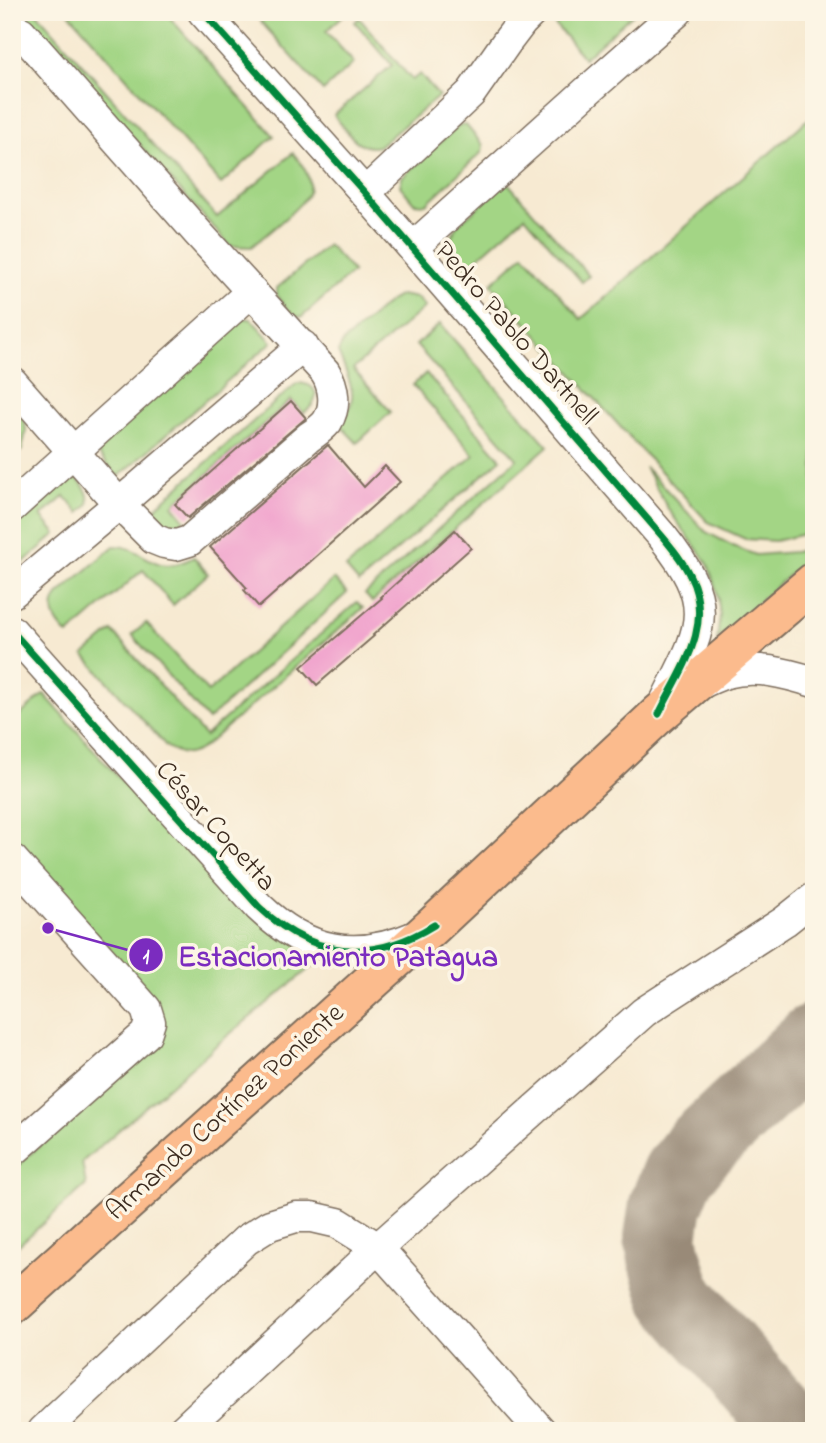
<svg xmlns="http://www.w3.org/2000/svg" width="826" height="1443" font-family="'Indie Flower',sans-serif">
<rect width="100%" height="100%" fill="#fcf5e5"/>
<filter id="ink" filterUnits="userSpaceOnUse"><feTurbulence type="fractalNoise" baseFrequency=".0143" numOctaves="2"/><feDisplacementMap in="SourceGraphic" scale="14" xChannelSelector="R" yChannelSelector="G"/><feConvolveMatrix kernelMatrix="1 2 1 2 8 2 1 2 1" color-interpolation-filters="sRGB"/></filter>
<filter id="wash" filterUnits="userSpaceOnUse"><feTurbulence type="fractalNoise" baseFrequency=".00686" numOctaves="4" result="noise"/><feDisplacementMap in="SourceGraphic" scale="28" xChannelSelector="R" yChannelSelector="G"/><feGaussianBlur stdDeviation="1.57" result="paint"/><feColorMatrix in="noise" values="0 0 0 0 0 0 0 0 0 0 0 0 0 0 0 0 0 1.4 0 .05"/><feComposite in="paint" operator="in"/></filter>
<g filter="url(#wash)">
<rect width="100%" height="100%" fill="#f7ead2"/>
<g fill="#a3d585" stroke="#6f8052" stroke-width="2">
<path d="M14 12H36L217 217 293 153C302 164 313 178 308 193 303 206 263 237 251 247L230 246 24 16Z"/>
<path d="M68 12H165L274 136 221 184Z"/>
<path d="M252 12H347L326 31 354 63 323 91Z"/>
<path d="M563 12H635L584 58 552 21Z"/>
<path d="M359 18 412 80 420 74 439 96 379 146C358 152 346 130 334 115L392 65 355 22Z"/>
<path d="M814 114V527L804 534 775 541 745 539 708 522 643 452 491 284 524 254 581 319Z"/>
<path d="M459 125H466L483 145 482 152 426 204 414 203 400 186 402 177Z"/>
<path d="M507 182 589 276 582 282 525 216 467 267 453 251 452 237 456 226Z"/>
<path d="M328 245 353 272 302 317 292 316 277 295V288Z"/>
<path d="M400 295 417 298 425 307 353 369 391 412 357 443 339 424C363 398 349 381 338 352L343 342 391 300Z"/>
<path d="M241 318 251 319 272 342 118 477 98 454V444Z"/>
<path d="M440 324 548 446 372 602 365 594 517 459 416 345Z"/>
<path d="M426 373 501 459 359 583 346 568 474 455 413 385Z"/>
<path d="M297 383C321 384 320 401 304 413L291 400 173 505 185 520C179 525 174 529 165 530L155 521 153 513 158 505Z"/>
<path d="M12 405 25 422 26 431 22 450 12 459Z"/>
<path d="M645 467 706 532 735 547 756 555 795 552 814 547V553L717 639 720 615 717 592 708 564 668 509Z"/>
<path d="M71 475C81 480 91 493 88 505L79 513 65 496 41 516 56 534 18 567H12V521L65 476Z"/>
<path d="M114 546C146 545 152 580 194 557L208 574 173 605 143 570 68 635C55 622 47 610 59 594Z"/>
<path d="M334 579 347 593 208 720 132 635 146 623 208 692Z"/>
<path d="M357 602 363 608 204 747C188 757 183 756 167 747L84 655 112 631 205 736Z"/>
<path d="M44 694 175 841 308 951 315 964 220 1042 82 1162 86 1185 12 1251V1170L161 1039 163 1023 12 846V722Z"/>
</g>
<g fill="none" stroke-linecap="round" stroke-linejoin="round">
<path stroke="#998a78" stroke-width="74" d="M794 1431 676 1295 665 1258 661 1237 666 1205 679 1173 699 1148 814 1040"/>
</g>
<g id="blocks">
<g fill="#f1a6ce">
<path d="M291 401 306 418 188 518 175 504Z"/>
<path d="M328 445 364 487 385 466 400 482 259 607 244 590 247 588 210 547Z"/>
<path d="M455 530 471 548 373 635 374 636 317 685 301 667 382 598 381 597Z"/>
</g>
</g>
</g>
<g filter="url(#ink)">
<use href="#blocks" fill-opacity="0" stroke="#7d6d5d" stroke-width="2"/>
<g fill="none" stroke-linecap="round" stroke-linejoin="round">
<g stroke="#7d6d5d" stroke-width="33">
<g id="minor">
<path d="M203 12 365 193 662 536C721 610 700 630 663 706"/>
<path d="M12 28 21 32 198 233 325 372C334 386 337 406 327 422 323 427 315 433 309 437L189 541 176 545 164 543 154 539 119 504 12 382"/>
<path d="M365 193 471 93 506 43 522 22 532 12"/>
<path d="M413 247 586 92 677 12"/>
<path d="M12 507 252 291"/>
<path d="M12 593 119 504 303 346"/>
<path d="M12 631 259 907C307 953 356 962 416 936"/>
<path d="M700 684C708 680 717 676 726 673 756 665 785 673 814 682"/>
<path d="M12 859 146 1009 150 1022 146 1034 12 1152"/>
<path d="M43 1431 246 1240 270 1225 296 1217H312L338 1223 378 1248 541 1431"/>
<path d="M182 1431 378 1248 644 1012 785 921 814 898"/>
</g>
</g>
<g stroke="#7d6d5d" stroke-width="42">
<path id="highway" d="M12 1306 434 925 659 714 814 582"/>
</g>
<use href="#minor" stroke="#fff" stroke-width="30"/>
<use href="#highway" stroke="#fbbb8d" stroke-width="38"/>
<g stroke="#fcf5e5" stroke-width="11">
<g id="cycleway">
<path d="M203 12 365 193 662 536C673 549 683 561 690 576 715 626 680 671 659 714"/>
<path d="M12 631 259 907C313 958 371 964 434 925"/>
</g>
</g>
<use href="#cycleway" stroke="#00873e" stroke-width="7"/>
</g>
</g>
<g text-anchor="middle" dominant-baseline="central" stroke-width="7" stroke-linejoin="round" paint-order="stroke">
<g font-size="28" fill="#3b2a1e" stroke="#fcf5e5">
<text transform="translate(515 334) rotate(49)">Pedro Pablo Dartnell</text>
<text transform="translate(215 827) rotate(48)">César Copetta</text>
<text transform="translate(226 1113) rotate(-42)">Armando Cortínez Poniente</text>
</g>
</g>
<path fill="none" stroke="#7b2cbf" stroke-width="2.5" d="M48 928L146 955"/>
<g fill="#7b2cbf" stroke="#fcf5e5" stroke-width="2.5">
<circle cx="48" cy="928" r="7"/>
<circle cx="146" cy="955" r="18"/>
</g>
<g font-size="21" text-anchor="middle" font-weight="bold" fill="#fff">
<text x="146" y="963">1</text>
</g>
<g font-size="30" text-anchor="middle" font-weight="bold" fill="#7b2cbf" stroke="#fcf5e5" stroke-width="7" stroke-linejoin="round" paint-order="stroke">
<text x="338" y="966">Estacionamiento Patagua</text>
</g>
<rect width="826" height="1443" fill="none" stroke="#fcf5e5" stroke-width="42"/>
</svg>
